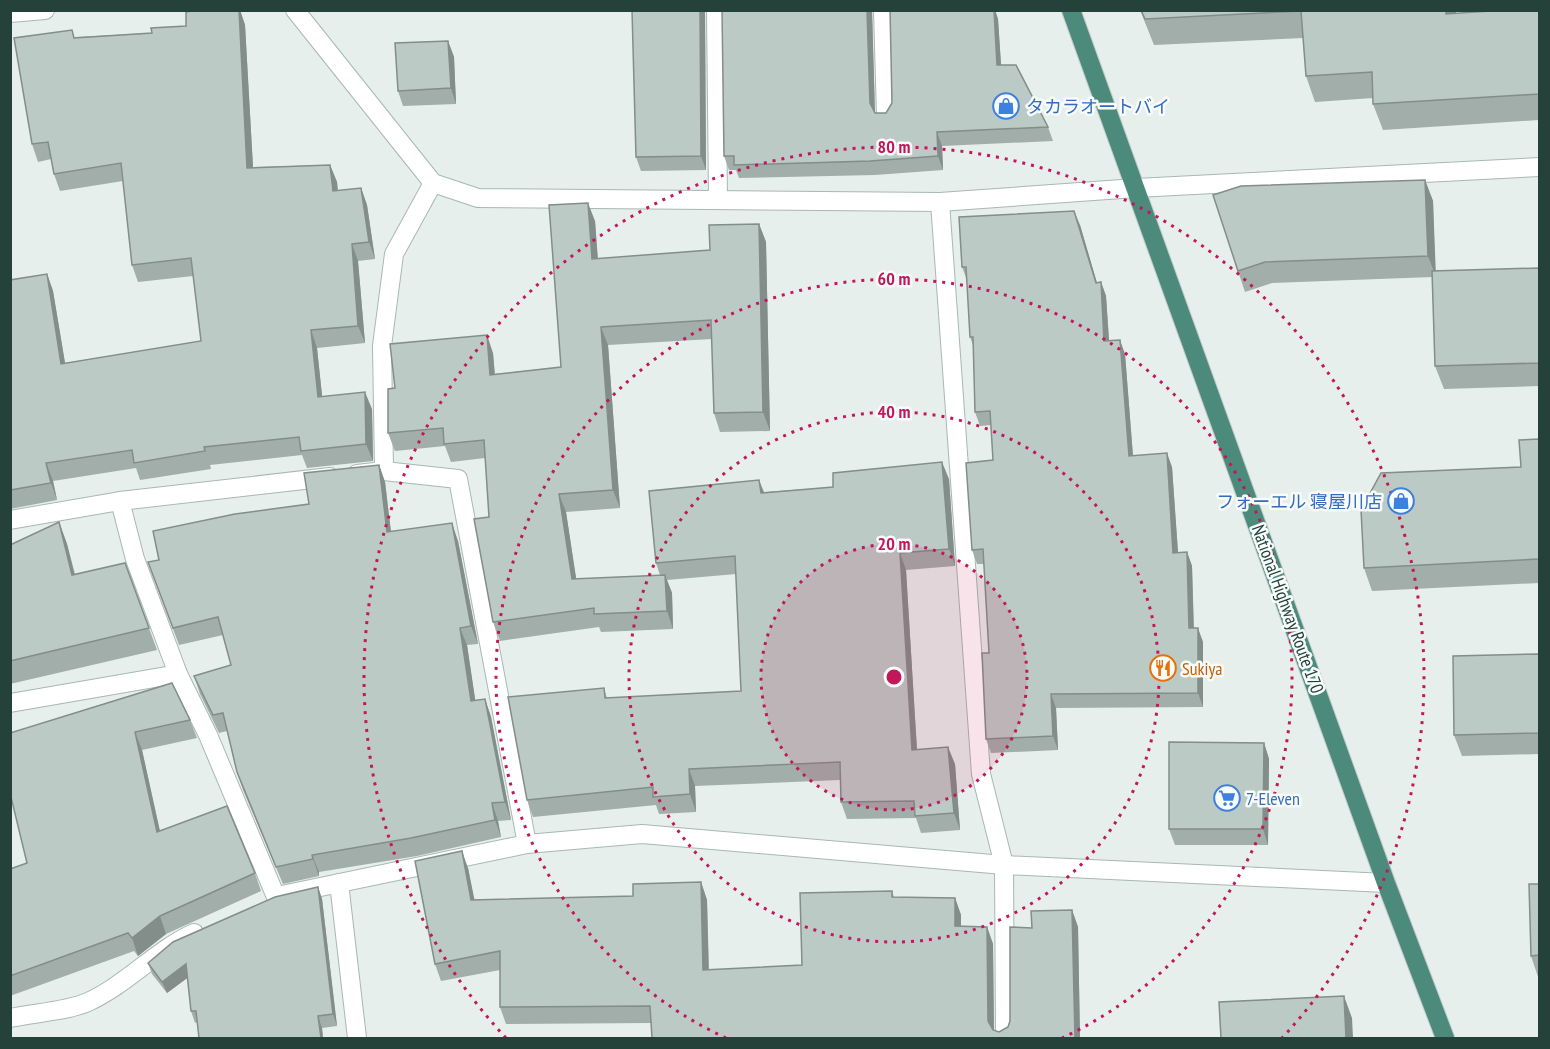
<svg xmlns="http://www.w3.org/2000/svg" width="1550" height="1049" font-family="'PT Sans Narrow','Noto Sans JP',sans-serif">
<rect width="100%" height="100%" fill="#e6efeb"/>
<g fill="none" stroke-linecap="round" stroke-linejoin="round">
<g stroke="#a8b8b2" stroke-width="20">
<g id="minor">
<path d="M295 10 433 183 478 198 940 202 1136 188"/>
<path d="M716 10 718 200"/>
<path d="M883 10 886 117"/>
<path d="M10 13 45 10"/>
<path d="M940 202 981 774 1004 865 1005 1038"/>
<path d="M384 471 458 479 527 844"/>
<path d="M357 474 384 471 382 346 394 254 433 183"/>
<path d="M120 501 330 477"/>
<path d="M10 520 120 501 135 559 178 674 208 735 276 897"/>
<path d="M10 703 178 674"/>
<path d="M339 883 357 1038"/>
<path d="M282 895 527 844 642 834 1004 865 1386 883"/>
<path d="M10 1018C33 1013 68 1011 88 1002 127 984 155 951 194 933"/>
</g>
</g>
<g stroke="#a8b8b2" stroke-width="20">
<path id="tertiary" d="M1136 188 1540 167"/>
</g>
<g stroke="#c2cac8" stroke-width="20">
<path id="trunk" d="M1071 10 1386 883 1445 1038"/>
</g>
<use href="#minor" stroke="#fff" stroke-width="18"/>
<use href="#tertiary" stroke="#fff" stroke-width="18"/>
<use href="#trunk" stroke="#4c8a7c" stroke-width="18"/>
</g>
<g fill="#a1aea9">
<path d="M196 10H240L245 25 253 167 330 165 337 182 338 191 361 188 367 205 375 259 358 261 365 343 317 348 322 396 372 409 373 461 307 468 302 455 210 465 211 469 140 480 136 468 53 481 57 500 10 509V280L47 274 53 291 65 363 201 341 193 276 138 282 132 265 123 181 60 191 54 174 51 159 38 162 32 144 75 37 152 33 186 26Z"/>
<path d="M705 10 706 170 641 171 636 157Z"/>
<path d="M872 10 875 113H886L892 103 890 10H995L998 19 1001 65 1048 127 1053 141 942 146 943 170 875 175 739 178 736 170H729L724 156Z"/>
<path d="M1140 10H1456V14L1539 10V120L1383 130 1373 104V98L1315 102 1306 76 1303 38 1154 45Z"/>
<path d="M448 41 454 57 456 104 403 106 398 91Z"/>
<path d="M1425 180 1433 201 1435 271 1539 268V386L1444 389 1435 366 1432 277 1272 283 1245 292 1238 271Z"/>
<path d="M595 221 598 259 710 250 759 224 766 242 770 431 720 432 714 413 712 339 608 345 620 508 566 512 576 579 660 575 656 563 764 492 949 479 955 566 906 570 917 750 955 764 960 830 921 833 916 818 847 819 841 802 840 780 695 786 696 812 659 814 656 805 533 817 527 800 604 688 607 698 741 691 736 574 667 580 672 593 673 629 601 632 599 627 500 641 493 622 489 517 485 458 451 462 445 446 395 451 388 433 395 388 493 353 495 374 561 367Z"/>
<path d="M1080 225 1097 283 1101 282 1106 296 1109 341 1125 354 1133 455 1172 467 1178 552H1187L1192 566 1194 628 1203 642V707L1056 708 1058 750 991 753 986 739 989 653 984 564H977L972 550 993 460 991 425 980 426 975 412 973 345 970 337 967 280 962 267Z"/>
<path d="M1539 439V583L1372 591 1364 568 1521 467Z"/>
<path d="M379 465 385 482 391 532 458 541 478 644 467 645 475 700 485 699 491 717 511 820 498 821 501 837 417 856 319 872V876L283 884 243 790 237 772 227 731 219 733 200 694 194 676 231 665 223 635 179 645 148 562 159 560 309 504Z"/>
<path d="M59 522 67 544 75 574 125 563 157 650 10 684V545Z"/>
<path d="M1539 654V754L1462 756 1454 735Z"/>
<path d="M190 720 197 738 142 750 160 831 255 873 261 891 166 934 138 956 134 951 10 996V869L27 863 10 733Z"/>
<path d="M1264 743 1269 759 1268 845H1175L1169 829Z"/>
<path d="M468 868 474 900 633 896 701 882 707 900 709 970 802 965 892 891 894 897 955 898 961 915V927H987L993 944 994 1031 999 1032 1008 1027 1032 928 1072 910 1078 927 1080 1038H652L651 1023 506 1024 500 1007V970L441 981 435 964Z"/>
<path d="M1539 884V977H1538L1531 956Z"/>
<path d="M318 887 322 899 337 1026 322 1028 323 1038H199L197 1022 195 1023 191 1011 187 978 167 993 152 974 148 963Z"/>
</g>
<g fill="#838d89">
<path d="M239 10H240L245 25 254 185 247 168Z"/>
<path d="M700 10H705L706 170 701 156Z"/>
<path d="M867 10H872L875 117 870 103Z"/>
<path d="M994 10H995L998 19 1002 79 997 65Z"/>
<path d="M1446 10H1456L1455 40 1446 14Z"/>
<path d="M448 41 454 57 456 104 451 88Z"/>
<path d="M937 132 942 146 943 170 938 156Z"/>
<path d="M330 165 337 182 339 209 333 191Z"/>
<path d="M1425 180 1433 201 1436 277 1428 256Z"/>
<path d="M361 188 367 205 375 259 369 242Z"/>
<path d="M588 203 595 221 599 277 592 259Z"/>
<path d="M1074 211 1080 225 1101 297 1096 283Z"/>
<path d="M759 224 766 242 770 431 763 412Z"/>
<path d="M352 244 358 261 365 343 358 326Z"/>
<path d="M47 274 53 291 68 381 61 364Z"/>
<path d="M1101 282 1106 296 1110 355 1104 341Z"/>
<path d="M601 327 608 345 620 508 613 490Z"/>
<path d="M311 330 317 348 324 414 318 397Z"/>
<path d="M487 335 493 353 496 393 490 375Z"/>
<path d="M1120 340 1125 354 1134 470 1129 456Z"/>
<path d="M365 392 372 409 373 461 366 444Z"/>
<path d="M1167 453 1172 467 1179 567 1173 553Z"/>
<path d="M942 462 949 479 955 566 949 549Z"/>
<path d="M46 463 53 481 57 500 51 483Z"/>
<path d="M379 465 385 482 393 550 387 532Z"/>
<path d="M759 480 766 497 761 493Z"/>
<path d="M559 494 566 512 579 597 572 579Z"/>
<path d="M59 522 67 544 80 597 72 575Z"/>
<path d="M452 523 458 541 478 644 471 626Z"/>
<path d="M1187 552 1192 566 1194 642 1189 628Z"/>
<path d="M900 553 906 570 918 767 912 750Z"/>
<path d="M665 575 672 593 673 629 667 611Z"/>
<path d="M460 628 467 645 478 718 471 701Z"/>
<path d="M1198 628 1203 642V707L1198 693Z"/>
<path d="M1051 694 1056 708 1058 750 1053 736Z"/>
<path d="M485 699 491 717 511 820 505 802Z"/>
<path d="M135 732 142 750 164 850 157 832Z"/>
<path d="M1264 743 1269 759 1268 845 1263 829Z"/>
<path d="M948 747 955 764 960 830 954 813Z"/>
<path d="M689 769 695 786 696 812 690 794Z"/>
<path d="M492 803 498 821 501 837 495 820Z"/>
<path d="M462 851 468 868 478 917 471 900Z"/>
<path d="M312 855 319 872V876L313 859Z"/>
<path d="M701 882 707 900 709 987 703 970Z"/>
<path d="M318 887 322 899 337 1026 333 1014Z"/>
<path d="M955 898 961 915V944L955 926Z"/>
<path d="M1072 910 1078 927 1080 1038H1075Z"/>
<path d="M160 916 166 934 138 956 132 938Z"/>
<path d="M987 927 993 944 994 1038 988 1021Z"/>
<path d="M186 964 190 976 167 993 162 982Z"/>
<path d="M1344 996 1352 1018 1353 1038H1346Z"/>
<path d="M318 1016 322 1028 323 1038H321Z"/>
</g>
<g fill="#bbcac4" stroke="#838d89" stroke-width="1.5">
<path d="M196 10H239L247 168 330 165 333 191 361 188 369 242 352 244 358 326 311 330 318 397 365 392 366 444 301 451 299 437 204 447 205 451 134 463 132 450 46 463 51 483 10 490V280L47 274 61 364 201 341 191 258 132 265 121 163 54 174 48 142 32 144 14 38 72 30 74 38 152 33 151 28 186 26V12Z"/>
<path d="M632 10H700L701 156 636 157Z"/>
<path d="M722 10H867L870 103 875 113H886L892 103 890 10H994L997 65H1016L1048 127 937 132 938 156 870 161 734 165V156H724Z"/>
<path d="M1141 10H1446V14L1506 10H1539V94L1373 104 1372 72 1306 76 1301 11 1145 19Z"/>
<path d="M448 41 451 88 398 91 395 43Z"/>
<path d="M1425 180 1428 256 1265 262 1238 271 1213 195 1241 186Z"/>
<path d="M588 203 592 259 710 250 709 225 759 224 763 412 714 413 711 320 601 327 613 490 559 494 572 579 665 575 667 611 594 614V608L493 622 474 519 489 517 484 440 444 444 443 428 388 433V389L395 388 390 344 487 335 490 375 561 367 549 205Z"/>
<path d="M1074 211 1096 283 1101 282 1104 341 1120 340 1129 456 1167 453 1173 553 1187 552 1189 628H1198V693L1051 694 1053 736 986 739 982 653H989L983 549 972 550 966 463 993 460 990 411 975 412 973 337H970L966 267H962L959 217Z"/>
<path d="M1539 268V363L1435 366 1432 271Z"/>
<path d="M1539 439V559L1364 568 1361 510 1381 473 1521 467 1519 440Z"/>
<path d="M942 462 949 549 900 553 912 750 948 747 954 813 915 816 914 801 841 802 840 762 689 769 690 794 653 797V787L527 800 508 697 604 688 605 698 741 691 735 556 656 563 649 491 759 480 761 493 833 487V473Z"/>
<path d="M379 465 387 532 452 523 471 626 460 628 471 701 485 699 505 802 492 803 495 820 411 838 312 855 313 859 276 867 237 772 223 713 213 715 194 676 231 665 218 617 173 628 148 562 159 560 153 531 235 514 309 504 304 473Z"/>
<path d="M59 522 72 575 125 563 149 628 10 661V545Z"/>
<path d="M1539 654V733L1454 735 1453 656Z"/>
<path d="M172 683 190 720 135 732 157 832 227 806 255 873 160 916 132 938 128 933 10 976V869L27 863 10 793V733Z"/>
<path d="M1169 742 1264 743 1263 829H1169Z"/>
<path d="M462 851 471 900 633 896V884L701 882 703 970 802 965 800 893 892 891V897L955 898V926L987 927 988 1021 993 1030 999 1032 1008 1027 1010 1021V927L1032 928 1031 911 1072 910 1075 1038H652L650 1006 500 1007V951L435 964 415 861Z"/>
<path d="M1529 884H1539V955L1531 956Z"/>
<path d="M318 887 333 1014 318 1016 321 1038H199L196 1011H191L186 964 162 982 148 963 173 942 275 897Z"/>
<path d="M1344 996 1346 1038H1221L1219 1002Z"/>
</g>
<circle cx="894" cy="677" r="133" fill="#c2185b" fill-opacity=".12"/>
<g fill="none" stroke="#c2185b" stroke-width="3" stroke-dasharray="3 6">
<circle cx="894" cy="677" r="133"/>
<circle cx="894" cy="677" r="265"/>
<path d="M726 1038A398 398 0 1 1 1062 1038"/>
<path d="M506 1038A530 530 0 1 1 1282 1038"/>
</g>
<defs>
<g id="shop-ring" transform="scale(1.35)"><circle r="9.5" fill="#f7fbf9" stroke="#3f7fe0" stroke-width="1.5"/><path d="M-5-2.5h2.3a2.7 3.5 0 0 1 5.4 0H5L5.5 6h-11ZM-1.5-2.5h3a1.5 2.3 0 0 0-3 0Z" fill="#3f7fe0"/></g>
<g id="restaurant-ring" transform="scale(1.35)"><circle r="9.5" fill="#f7fbf9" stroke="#e8710a" stroke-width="1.5"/><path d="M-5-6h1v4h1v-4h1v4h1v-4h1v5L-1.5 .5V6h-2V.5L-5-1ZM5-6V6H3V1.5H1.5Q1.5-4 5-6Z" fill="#e8710a"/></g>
<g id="supermarket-ring" transform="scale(1.35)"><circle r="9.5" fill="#f7fbf9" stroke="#3f7fe0" stroke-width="1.5"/><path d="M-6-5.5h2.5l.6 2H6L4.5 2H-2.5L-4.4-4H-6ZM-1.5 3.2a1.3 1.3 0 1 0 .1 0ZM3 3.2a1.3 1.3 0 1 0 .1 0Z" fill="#3f7fe0"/></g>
</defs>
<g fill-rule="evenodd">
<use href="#shop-ring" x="1006" y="106"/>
<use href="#shop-ring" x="1401" y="501"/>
<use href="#restaurant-ring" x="1163" y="668"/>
<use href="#supermarket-ring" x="1227" y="798"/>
</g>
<g text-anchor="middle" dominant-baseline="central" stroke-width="5" stroke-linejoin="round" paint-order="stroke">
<g font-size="18" fill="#366cbe" stroke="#f7fbf9" text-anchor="start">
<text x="1026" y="106">タカラオートバイ</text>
<text x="1382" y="501" text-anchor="end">フォーエル 寝屋川店</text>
<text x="1246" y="798">7-Eleven</text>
</g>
<g font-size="18" fill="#24423a" stroke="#f7fbf9">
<text transform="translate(1288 609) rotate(70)">National Highway Route 170</text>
</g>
<g font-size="18" fill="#c56008" stroke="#f7fbf9" text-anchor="start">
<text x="1182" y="668">Sukiya</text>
</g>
</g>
<circle cx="894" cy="677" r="9" fill="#c2185b" stroke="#f7fbf9" stroke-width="3"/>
<g font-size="18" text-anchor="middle" font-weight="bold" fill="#c2185b" stroke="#f7fbf9" stroke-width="5" stroke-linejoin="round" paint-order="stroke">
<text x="894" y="153">80 m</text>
<text x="894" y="285">60 m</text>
<text x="894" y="418">40 m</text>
<text x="894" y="550">20 m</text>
</g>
<rect width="1550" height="1049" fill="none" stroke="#24423a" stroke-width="24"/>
</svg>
